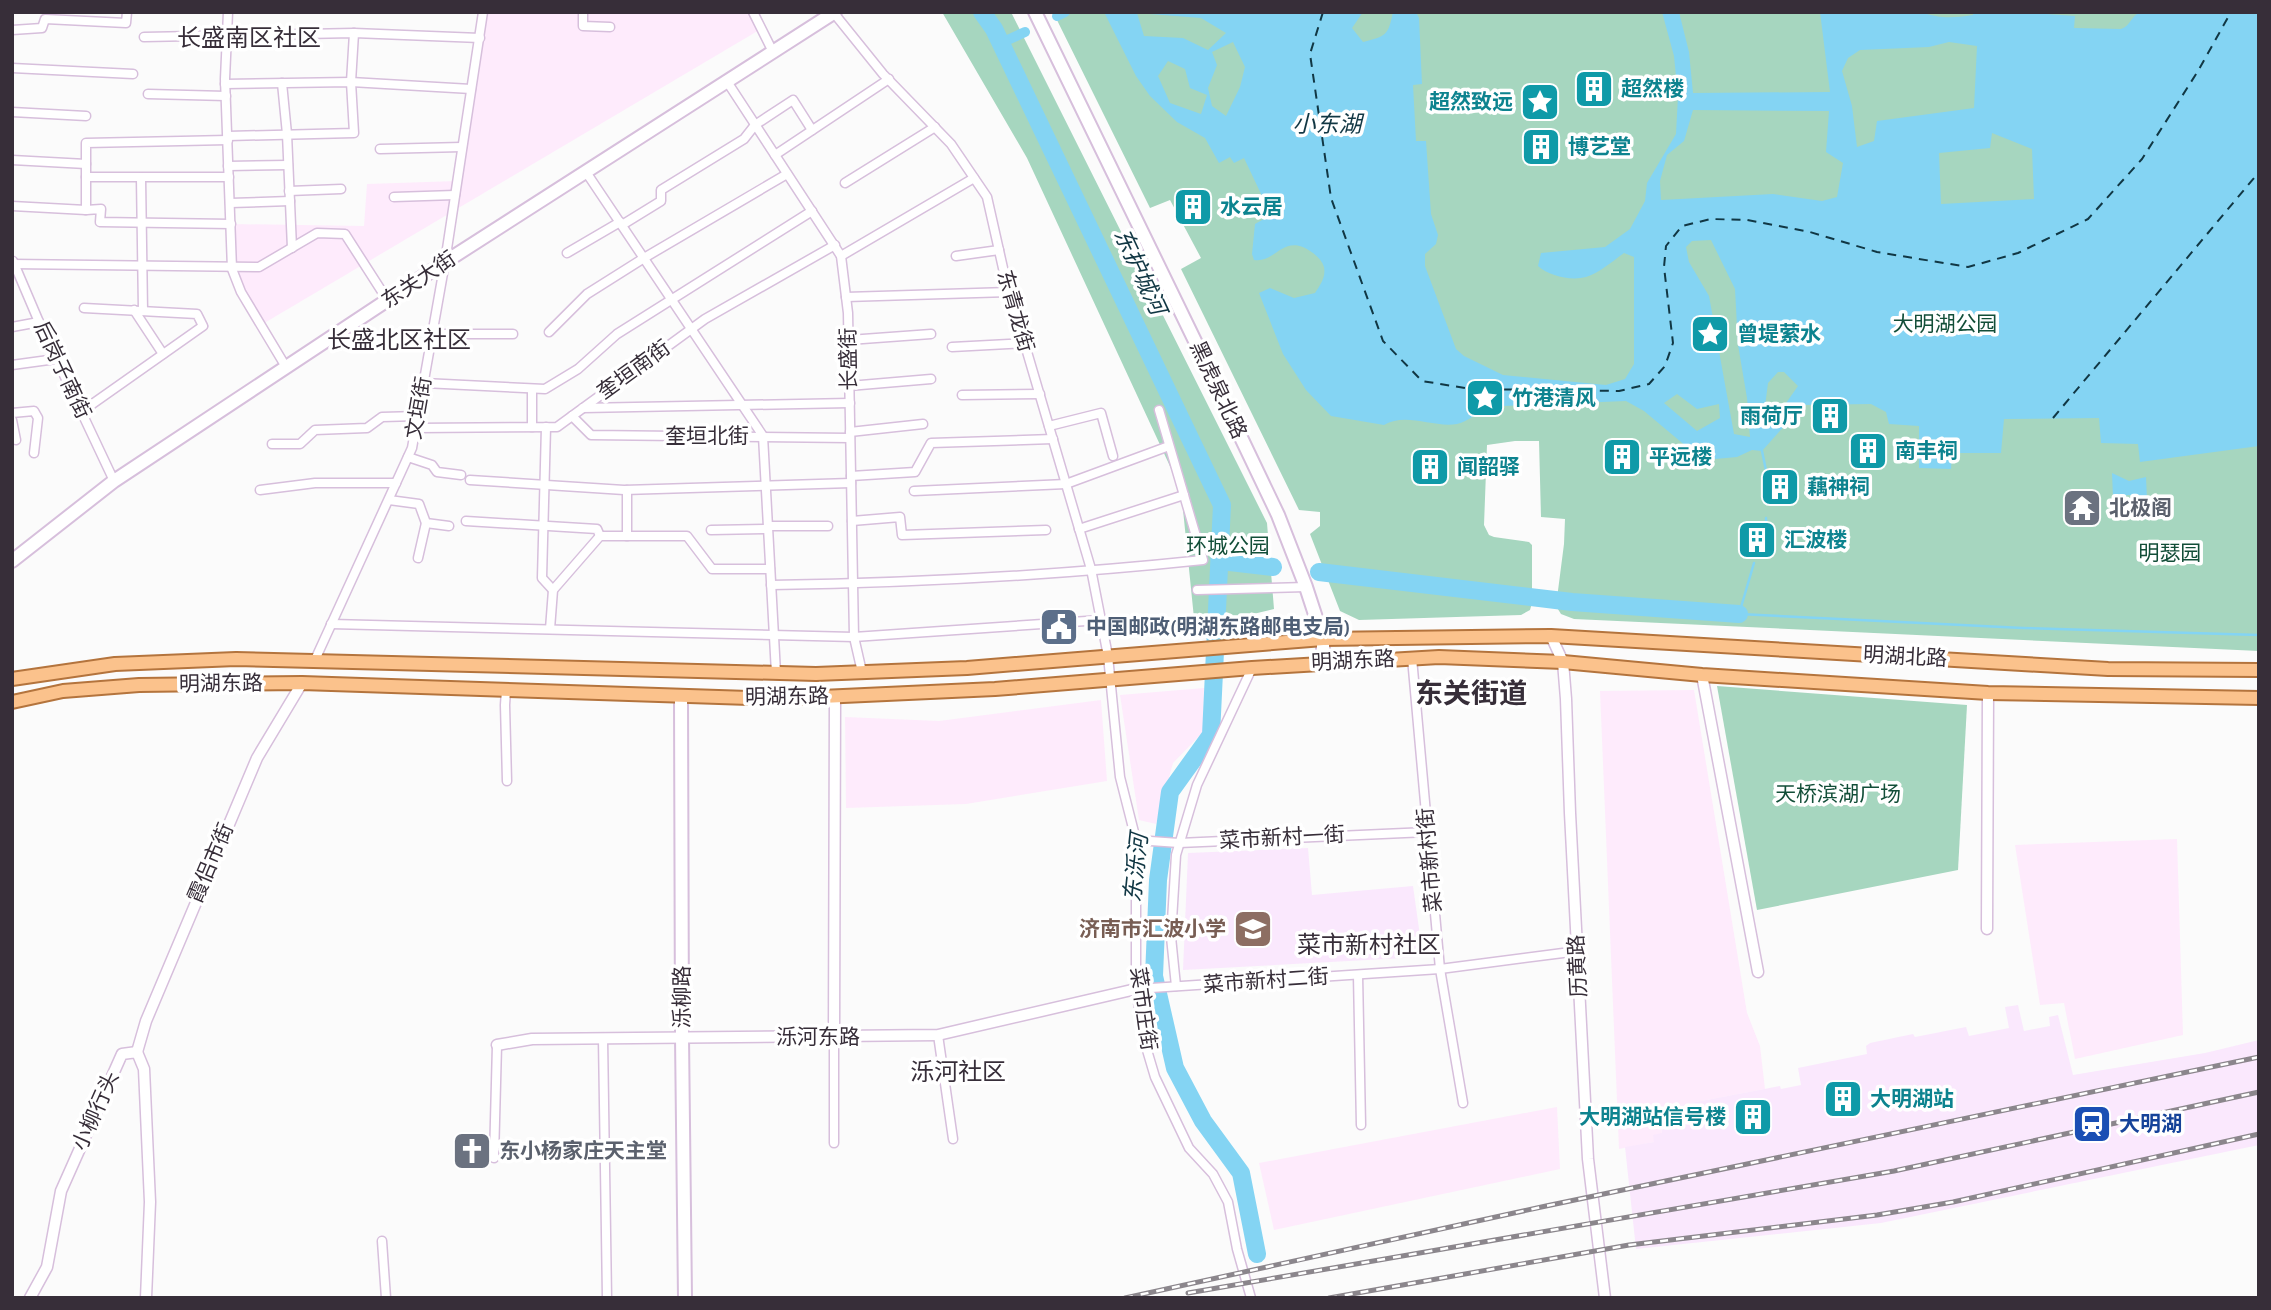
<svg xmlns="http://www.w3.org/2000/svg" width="2271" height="1310" font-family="'Alegreya Sans','Noto Sans SC',sans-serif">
<rect width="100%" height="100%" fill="#fbfbfb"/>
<g fill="#feebfc">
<path d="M482 12H755L761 29 261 325 232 269 231 224 364 226 367 184 457 181Z"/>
<path d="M1204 688 1203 732 1173 763 1156 824 1139 820 1120 695Z"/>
<path d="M1694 690 1747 1013 1760 1046 1765 1089 1659 1109 1662 1133 1654 1142 1619 1149 1600 691Z"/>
<path d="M1101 700 1107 781 966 804 846 808 845 717 939 721Z"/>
<path d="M2177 839 2183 1035 2075 1059 2064 1003 2040 1005 2015 845Z"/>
<path d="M1557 1107 1560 1169 1274 1230 1259 1163Z"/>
</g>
<g fill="#fae8fd">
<path d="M1308 848 1312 895 1413 886 1423 957 1183 970 1188 853Z"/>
<path d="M2018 1005 2024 1031 2050 1026 2049 1017 2058 1015 2073 1075 2205 1053 2259 1040V1145L1881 1223 1636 1249 1625 1147 1654 1142 1653 1135 1662 1133 1659 1109 1780 1086 1781 1089 1801 1085 1798 1068 1867 1054 1866 1046 1870 1043 1913 1034 1915 1037 1966 1027 1969 1036 2009 1028 2005 1007Z"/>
</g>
<g fill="#a6d6bf">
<path d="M942 12H1011L1267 523 1274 609 1195 628 1181 490 1027 158Z"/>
<path d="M1053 12H2259V651L1574 619 1561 614 1556 606 1564 544 1565 519 1541 517 1539 441H1515L1487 445 1484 525 1489 535 1494 537 1529 542 1532 545V603L1530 610 1521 615 1359 620 1340 611 1310 534 1320 526V512L1299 510 1181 269 1201 258 1170 200 1150 208Z"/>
<path d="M1717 686 1967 705 1958 870 1757 910Z"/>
</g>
<g fill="#84d4f3" fill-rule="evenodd">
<path d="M1104 12H1363L1352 28 1363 42C1386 36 1388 36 1393 12H1416L1419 18 1422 84 1413 85 1416 141H1426L1431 214 1438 235 1436 244 1425 254V266L1456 349 1464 356 1503 375 1606 385 1625 379 1634 364V257L1624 253C1613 261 1599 273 1586 277 1571 281 1549 276 1538 266L1541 253 1605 247 1630 229 1645 201 1647 183 1676 134 1678 96 1674 56 1662 12H1679L1689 52 1693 93 1830 92 1820 12H1921C1940 19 1953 18 1973 15V12H2017L2075 16 2074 28 2121 29C2131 26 2131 15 2141 12H2259V446L2140 462 2138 444 2101 443 2099 418 2004 419 2001 453H1952L1951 469 1919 468V426L1889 424 1886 412 1871 404 1803 405 1762 451 1752 450 1737 457 1715 459 1687 447 1644 411 1626 401 1504 406C1499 407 1492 407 1487 409 1476 413 1469 421 1457 424 1433 428 1406 412 1384 425L1331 416 1306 390 1283 354 1259 293 1270 288 1294 298 1315 293C1320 285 1326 278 1324 267 1322 260 1316 255 1310 251 1283 233 1275 264 1254 260L1252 254 1255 224 1271 215 1244 158 1234 163 1230 157 1219 163 1205 138 1177 122 1150 96 1136 76ZM1137 13 1201 18 1226 33 1208 50 1183 38 1144 36ZM1233 42 1245 67 1240 87 1226 116 1212 106 1208 88 1217 65 1212 52ZM1949 42 1977 46 1974 108 1877 121 1874 141 1857 147 1852 106 1842 71 1848 58 1860 50 1929 47ZM1168 61 1185 69 1190 88 1207 95 1201 114 1170 103 1158 76ZM1693 110 1829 111 1826 152 1843 163 1837 197 1822 201 1773 194 1661 200 1660 181 1667 155 1684 141ZM1992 133 2032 149 2034 199 1941 204 1939 153 1990 148ZM1711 240 1735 289 1738 345 1747 398 1750 437 1734 434 1709 296 1689 262 1686 247 1692 241ZM1778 372H1784L1798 386 1777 416 1764 414 1768 383ZM1677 394 1697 409 1719 404 1720 418 1697 431 1664 403Z"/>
<path d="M2112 473 2129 481 2146 477 2147 499 2129 495 2113 497Z"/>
</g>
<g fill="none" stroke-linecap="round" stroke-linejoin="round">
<g stroke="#84d4f3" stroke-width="2.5">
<path d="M1762 451 1768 480 1767 503"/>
<path d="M1766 522V518"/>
<path d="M1757 553 1764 528"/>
<path d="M1754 563 1739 614 2023 628 2259 635"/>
</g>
<g stroke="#84d4f3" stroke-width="10">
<path d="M1057 16 1065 12"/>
<path d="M1001 43 1025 32"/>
</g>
<g stroke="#84d4f3" stroke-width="18">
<path d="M982 12 994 29 1222 505 1211 735 1170 792 1158 880 1154 976 1175 1068 1203 1121 1241 1173 1257 1254"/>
<path d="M1221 561 1273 567"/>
<path d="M1319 572 1572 602 1739 614"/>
</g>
<g stroke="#113744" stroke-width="2" stroke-dasharray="9 7" stroke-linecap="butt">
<path d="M1323 12 1310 54 1331 198 1383 341 1422 381 1471 389 1619 391 1649 384 1665 366 1673 343 1664 267 1666 246 1682 226 1711 219 1747 220 1810 232 1877 252 1968 267 2018 253 2088 219 2142 159 2198 71 2231 12"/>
<path d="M2053 418 2259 172"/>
</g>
<g stroke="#d7bfdc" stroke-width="11">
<g id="minor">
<path d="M228 12 225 79 232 269 241 292 286 367"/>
<path d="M583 12V26L610 27"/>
<path d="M753 12 773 52"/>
<path d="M833 12 883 74 951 144 987 197 1005 277 1091 569 1108 656 1120 777 1136 840V989L1144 1040 1155 1077 1189 1148 1213 1174 1228 1202 1237 1249 1251 1298"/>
<path d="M12 30 42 28 45 19 126 23 127 12"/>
<path d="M144 37 354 33 480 38"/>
<path d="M12 68 133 74"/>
<path d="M726 80 841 256 848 313 854 637 862 672"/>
<path d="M282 83 287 134 292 248"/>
<path d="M225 84 351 82 471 89"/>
<path d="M148 94 226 96"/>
<path d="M12 112 86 116"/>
<path d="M228 136 354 133 351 82 354 33"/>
<path d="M380 149 462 147"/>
<path d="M775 155 889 79"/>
<path d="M12 160 86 164"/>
<path d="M228 166 288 165"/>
<path d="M586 172 763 436 776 673"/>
<path d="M86 177H229"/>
<path d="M141 178 143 311"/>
<path d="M845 183 935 127"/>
<path d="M289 191 341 189"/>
<path d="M394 197 455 195"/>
<path d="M230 203 290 201"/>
<path d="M12 206 86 210V143L228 140"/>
<path d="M86 210 101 209 100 222 231 224"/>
<path d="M622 225 661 201V190L744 139 755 125 793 100 812 130"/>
<path d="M567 253 620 222"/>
<path d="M841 256 974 178"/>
<path d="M956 256 999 250"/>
<path d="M13 261 39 322 114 481"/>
<path d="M12 264 259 267 317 233 345 234 388 301"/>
<path d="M846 297 1009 292"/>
<path d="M134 310 163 354"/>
<path d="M12 327 39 322"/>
<path d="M549 332 587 294 644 258 787 174"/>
<path d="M432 334H513"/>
<path d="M849 340 931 334"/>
<path d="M952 347 1025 343"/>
<path d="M12 365 56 359"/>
<path d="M424 383 545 389 578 369 617 334 812 211"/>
<path d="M849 386 931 379"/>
<path d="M962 395 1040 394"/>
<path d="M583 408 850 403"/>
<path d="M81 412 203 326 197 314 84 308"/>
<path d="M12 413 34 411 38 418 34 453"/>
<path d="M572 416 591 435 850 438"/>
<path d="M12 420 16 440"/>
<path d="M1049 426 1101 413 1113 456"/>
<path d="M532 427V389"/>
<path d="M546 427 542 578 553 590"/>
<path d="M416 428 557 427 705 319 835 245"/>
<path d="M850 432 923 424"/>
<path d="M272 444H300L315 430 367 428 382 417 418 416"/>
<path d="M408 457 432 465 437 472 461 475"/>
<path d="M851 476 915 472 931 443 1053 439"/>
<path d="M470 480 624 490 851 483"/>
<path d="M260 490 315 483H396"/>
<path d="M627 490V536"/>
<path d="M914 491 1066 484 1169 446"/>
<path d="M389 500 419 504 426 523 449 526"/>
<path d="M466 521 597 529 600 536"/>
<path d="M852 521 900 517 902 535 1046 530"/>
<path d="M768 526H828"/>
<path d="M1079 529 1184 495"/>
<path d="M711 530 768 529"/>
<path d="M418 558 426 523"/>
<path d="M771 585C915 583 1060 575 1203 560L1159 410"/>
<path d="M1197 590 1306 587"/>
<path d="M331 624 854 637 1101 620"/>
<path d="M550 629 553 590 600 536H687L712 569H770"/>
<path d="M1412 658 1440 969 1463 1103"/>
<path d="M314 662 412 448 445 262 483 12"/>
<path d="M506 690 505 705 507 781"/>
<path d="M1136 840 1179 843 1427 832"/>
<path d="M1358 975 1361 1125"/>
<path d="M1176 986 1171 937 1176 855 1197 785 1252 668"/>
<path d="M1136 989 1440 969 1563 953"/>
<path d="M938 1035 953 1139"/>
<path d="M603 1038 607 1298"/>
<path d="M834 1143V1037"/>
<path d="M494 1158 497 1045"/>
<path d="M382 1241 386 1298"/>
</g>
</g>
<g stroke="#d7bfdc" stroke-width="13">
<g id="tertiary">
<path d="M1551 636 1563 662 1566 699 1570 813 1588 1159 1605 1298"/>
<path d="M1702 675 1758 972"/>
<path d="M1987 929 1988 693"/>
<path d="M834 1037 835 696"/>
<path d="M497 1045 532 1039 938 1035 1136 989"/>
<path d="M137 1052 146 1021 257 758 302 683"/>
<path d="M30 1298 47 1267 61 1191 122 1054 137 1052 144 1069 150 1202 146 1298"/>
</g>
</g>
<g stroke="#d7bfdc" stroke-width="16">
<g id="secondary">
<path d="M1035 12 1194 339 1278 515 1306 587 1323 639V663"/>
<path d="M12 561 114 481 445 262 835 12"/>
<path d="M681 696 682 1037 685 1298"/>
</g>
</g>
<g stroke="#b4743d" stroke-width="16">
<g id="primary">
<path d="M12 679 115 664 236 659 816 674 967 668 1323 639 1551 636 2108 669 2259 670"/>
<path d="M12 702 63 691 139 685 302 683 778 699 995 689 1252 668 1439 657 1563 662 1702 675 1988 693 2259 698"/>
</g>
</g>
<use href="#minor" stroke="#fff" stroke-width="8"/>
<use href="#tertiary" stroke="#fff" stroke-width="10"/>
<use href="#secondary" stroke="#fff" stroke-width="12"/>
<use href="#primary" stroke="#fbc28c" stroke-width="12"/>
<g stroke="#8b868c" stroke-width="5">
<g id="rail">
<path d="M1188 1293 1894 1171 2259 1092"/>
<path d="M1125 1298 1546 1206 2259 1057"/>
<path d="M1329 1298 1629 1245 1877 1215 1953 1202 2259 1134"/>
</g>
</g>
<use href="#rail" stroke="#fff" stroke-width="2.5" stroke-dasharray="8" stroke-linecap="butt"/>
</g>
<defs>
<g id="building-square" transform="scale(2.0125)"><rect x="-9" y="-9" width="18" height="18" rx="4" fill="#0f9aa8" stroke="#fff"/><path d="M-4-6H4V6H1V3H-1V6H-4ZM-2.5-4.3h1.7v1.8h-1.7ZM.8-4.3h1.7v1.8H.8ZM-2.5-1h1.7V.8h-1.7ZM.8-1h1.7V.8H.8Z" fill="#fff"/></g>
<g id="sight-square" transform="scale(2.0125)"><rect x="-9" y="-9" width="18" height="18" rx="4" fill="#0f9aa8" stroke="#fff"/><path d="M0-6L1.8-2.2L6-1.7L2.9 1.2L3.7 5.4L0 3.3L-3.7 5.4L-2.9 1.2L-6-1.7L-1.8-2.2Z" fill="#fff"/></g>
<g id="temple-square" transform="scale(2.0125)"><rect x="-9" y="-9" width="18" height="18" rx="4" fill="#6b7280" stroke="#fff"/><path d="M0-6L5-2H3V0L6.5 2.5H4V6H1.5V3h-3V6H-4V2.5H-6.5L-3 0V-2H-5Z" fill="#fff"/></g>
<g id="civic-square" transform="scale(2.0125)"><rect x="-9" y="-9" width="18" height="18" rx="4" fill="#5c6f8a" stroke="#fff"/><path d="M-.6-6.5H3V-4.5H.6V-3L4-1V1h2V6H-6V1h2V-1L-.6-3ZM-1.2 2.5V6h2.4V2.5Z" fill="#fff"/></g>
<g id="school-square" transform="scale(2.0125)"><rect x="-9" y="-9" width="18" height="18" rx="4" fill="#8d6e63" stroke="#fff"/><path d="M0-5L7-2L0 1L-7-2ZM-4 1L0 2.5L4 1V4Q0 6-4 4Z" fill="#fff"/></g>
<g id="station-square" transform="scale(2.0125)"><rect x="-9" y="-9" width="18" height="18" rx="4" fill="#1a4fb4" stroke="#fff"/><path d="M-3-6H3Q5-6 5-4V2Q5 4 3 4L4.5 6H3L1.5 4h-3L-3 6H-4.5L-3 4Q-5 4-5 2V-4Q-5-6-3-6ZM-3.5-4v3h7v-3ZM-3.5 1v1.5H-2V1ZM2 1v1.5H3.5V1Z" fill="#fff"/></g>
<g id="church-square" transform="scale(2.0125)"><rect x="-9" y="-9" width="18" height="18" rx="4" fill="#6b7280" stroke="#fff"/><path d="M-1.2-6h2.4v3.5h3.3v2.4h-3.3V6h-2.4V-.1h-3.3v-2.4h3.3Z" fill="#fff"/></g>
</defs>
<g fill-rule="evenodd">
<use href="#building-square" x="1594" y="89"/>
<use href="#sight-square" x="1540" y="102"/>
<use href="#building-square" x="1541" y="147"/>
<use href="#building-square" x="1193" y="207"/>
<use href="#sight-square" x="1710" y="334"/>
<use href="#sight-square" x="1485" y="398"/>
<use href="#building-square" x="1830" y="416"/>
<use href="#building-square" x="1868" y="451"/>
<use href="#building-square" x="1622" y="457"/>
<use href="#building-square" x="1430" y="467"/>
<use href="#building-square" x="1780" y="487"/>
<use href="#temple-square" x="2082" y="508"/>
<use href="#building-square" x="1757" y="540"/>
<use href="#civic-square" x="1059" y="627"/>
<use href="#school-square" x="1253" y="929"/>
<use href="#building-square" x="1843" y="1099"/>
<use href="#building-square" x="1753" y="1117"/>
<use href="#station-square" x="2092" y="1124"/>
<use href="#church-square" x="472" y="1151"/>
</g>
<g text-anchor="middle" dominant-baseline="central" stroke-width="7" stroke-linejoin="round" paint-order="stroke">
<g font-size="21" font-weight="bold" fill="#0d838f" stroke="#fff" text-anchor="start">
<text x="1621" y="89">超然楼</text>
<text x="1513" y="102" text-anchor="end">超然致远</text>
<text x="1568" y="147">博艺堂</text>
<text x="1220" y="207">水云居</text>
<text x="1737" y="334">曾堤萦水</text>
<text x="1512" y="398">竹港清风</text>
<text x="1803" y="416" text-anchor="end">雨荷厅</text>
<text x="1895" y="451">南丰祠</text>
<text x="1649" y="457">平远楼</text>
<text x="1457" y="467">闻韶驿</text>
<text x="1807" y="487">藕神祠</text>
<text x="1784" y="540">汇波楼</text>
<text x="1870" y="1099">大明湖站</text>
<text x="1726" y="1117" text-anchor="end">大明湖站信号楼</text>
</g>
<g font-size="21" fill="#372e39" stroke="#fff">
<text transform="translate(419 280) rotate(-34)">东关大街</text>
<text transform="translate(1015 311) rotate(74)">东青龙街</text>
<text transform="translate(849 359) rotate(-91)">长盛街</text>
<text transform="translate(62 370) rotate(65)">后岗子南街</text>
<text transform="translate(634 370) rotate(-36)">奎垣南街</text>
<text transform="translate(1218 390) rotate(65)">黑虎泉北路</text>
<text transform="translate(419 408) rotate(-80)">文垣街</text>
<text x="707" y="436">奎垣北街</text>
<text transform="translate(1905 657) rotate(3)">明湖北路</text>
<text transform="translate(1353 661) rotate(-3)">明湖东路</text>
<text transform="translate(221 684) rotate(-1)">明湖东路</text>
<text transform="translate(787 697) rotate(-1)">明湖东路</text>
<text transform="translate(1282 838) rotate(-3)">菜市新村一街</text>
<text transform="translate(1430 860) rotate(-95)">菜市新村街</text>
<text transform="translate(211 863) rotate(-67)">霞侣市街</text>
<text transform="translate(1578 966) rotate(-93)">历黄路</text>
<text transform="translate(1266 981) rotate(-4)">菜市新村二街</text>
<text transform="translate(682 997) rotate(-90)">泺柳路</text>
<text transform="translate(1143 1009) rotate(82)">菜市庄街</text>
<text x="818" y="1037">泺河东路</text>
<text transform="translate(96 1111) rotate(-66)">小柳行头</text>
</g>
<g font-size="21" fill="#124e38" stroke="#fff">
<text x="1945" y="324">大明湖公园</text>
<text x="1228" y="546">环城公园</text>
<text x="2170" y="553">明瑟园</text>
<text x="1838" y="794">天桥滨湖广场</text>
</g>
<g font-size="21" font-weight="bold" fill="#5b616d" stroke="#fff" text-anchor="start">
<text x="2109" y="508">北极阁</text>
<text x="499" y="1151">东小杨家庄天主堂</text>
</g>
<g font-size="21" font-weight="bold" fill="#4e5e75" stroke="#fff" text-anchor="start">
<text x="1086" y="627">中国邮政(明湖东路邮电支局)</text>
</g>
<g font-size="21" font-weight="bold" fill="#785e54" stroke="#fff" text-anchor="end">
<text x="1226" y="929">济南市汇波小学</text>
</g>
<g font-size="21" font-weight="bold" fill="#164399" stroke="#fff" text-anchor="start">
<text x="2119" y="1124">大明湖</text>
</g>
<g font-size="23" font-style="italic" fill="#113744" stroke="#fff">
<text x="1327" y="125">小东湖</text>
<text transform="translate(1139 272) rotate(65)">东护城河</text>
<text transform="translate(1137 868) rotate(-84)">东泺河</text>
</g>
<g font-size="24" fill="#372e39" stroke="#fff">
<text x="249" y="39">长盛南区社区</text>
<text x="399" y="341">长盛北区社区</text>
<text x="1369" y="946">菜市新村社区</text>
<text x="958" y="1073">泺河社区</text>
</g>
<g font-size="28" font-weight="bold" fill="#372e39" stroke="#fff">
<text x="1471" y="695">东关街道</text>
</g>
</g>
<rect width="2271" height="1310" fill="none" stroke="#372e39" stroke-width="28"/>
</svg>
